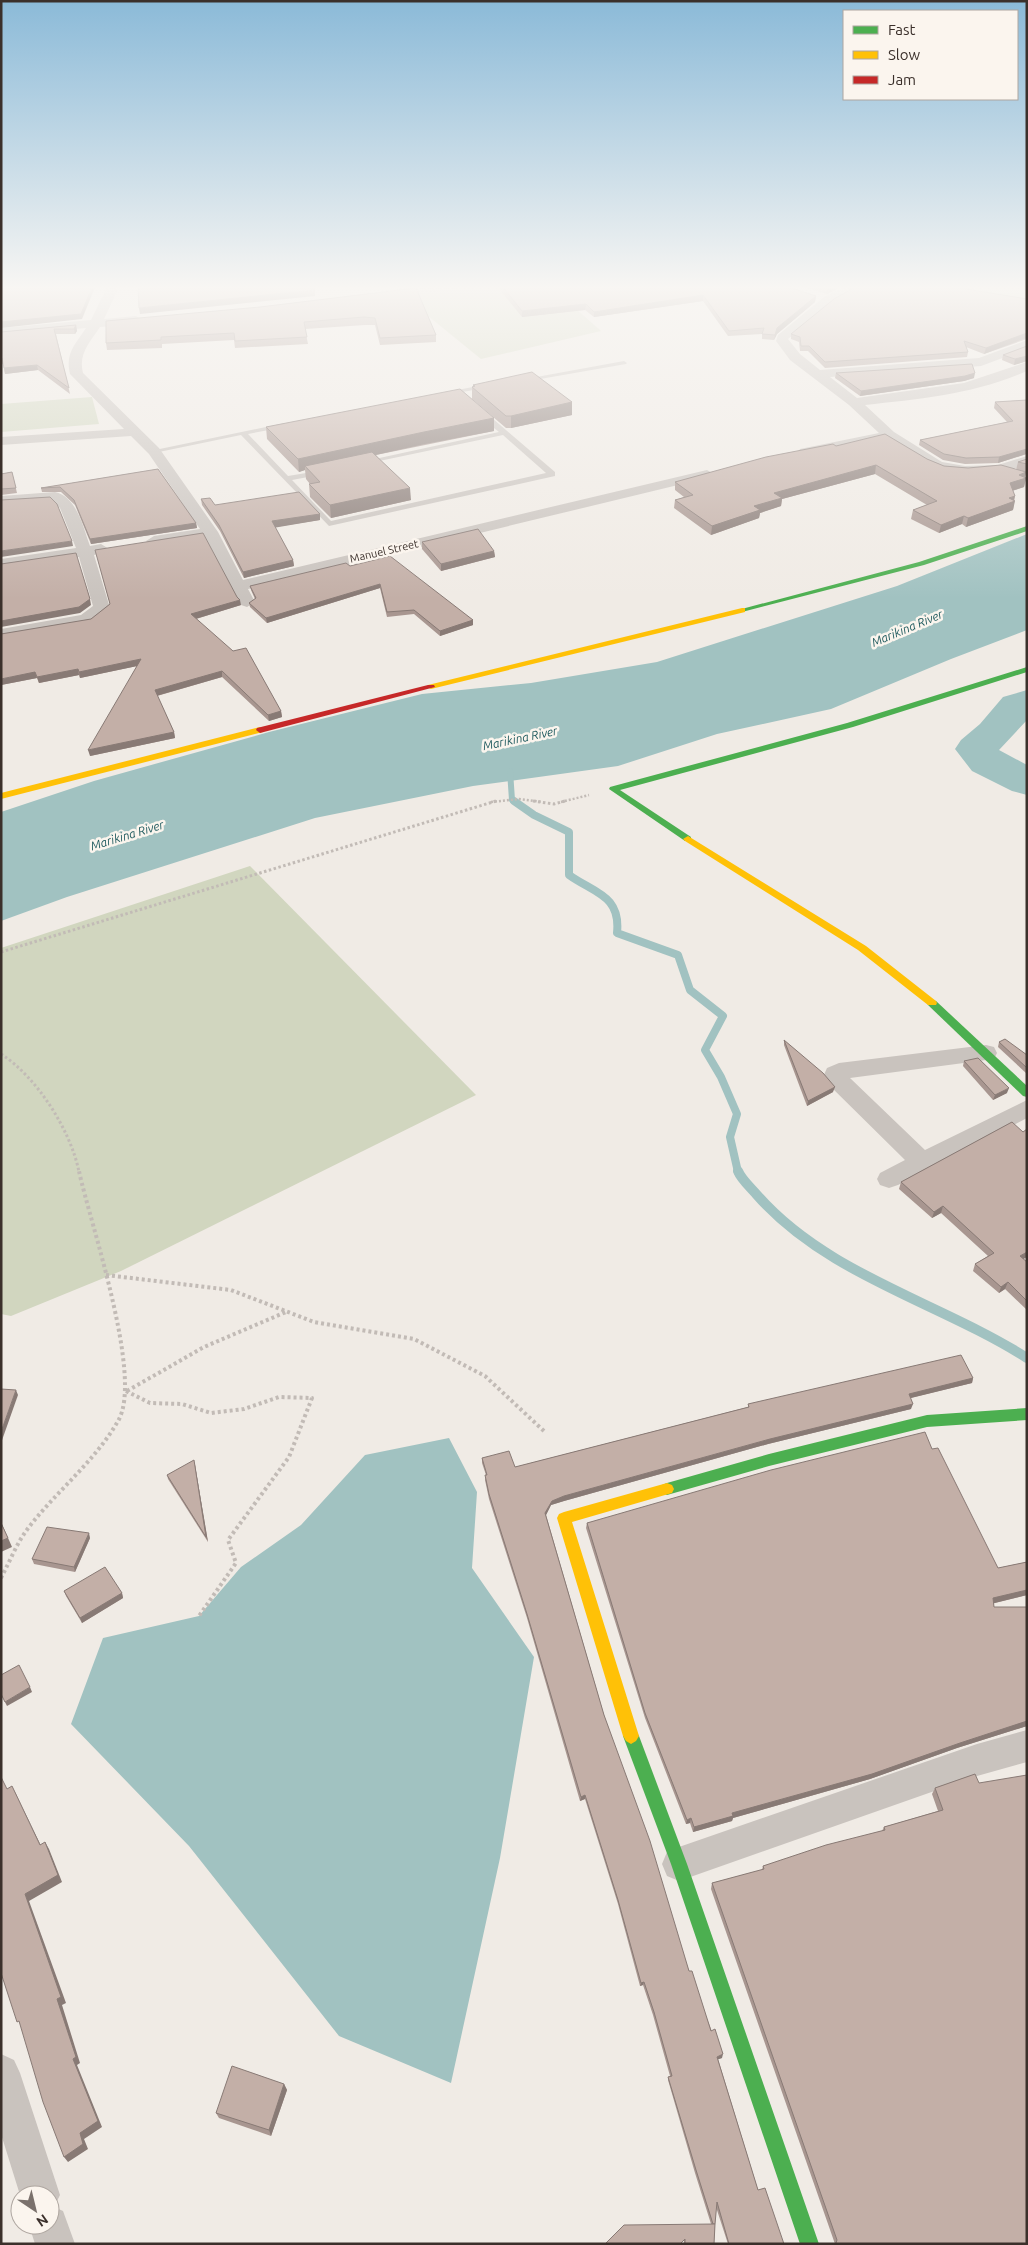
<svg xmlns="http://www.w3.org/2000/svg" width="1028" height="2245" font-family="Ubuntu,sans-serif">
<rect width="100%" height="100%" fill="#f0ebe5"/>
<g fill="#d1d6bf">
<path d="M469 285H549L601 331 481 359 401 294Z"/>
<path d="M928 285H1027V302Z"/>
<path d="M92 397 99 424 1 432V404Z"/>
<path d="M250 866 476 1095 121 1271 11 1316 1 1314V948Z"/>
</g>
<g fill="#a1c2c1">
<path d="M1027 534V630L951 659 831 709 717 734 618 766 473 786 315 818 67 897 1 921V812L94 781 269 732 422 694 531 683 657 662 897 586Z"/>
<path d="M449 1438 477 1492 472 1568 534 1657 500 1858 451 2083 339 2036 189 1846 71 1724 103 1638 199 1616 241 1567 301 1525 365 1455Z"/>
</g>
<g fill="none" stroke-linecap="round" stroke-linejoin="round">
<path stroke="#a1c2c1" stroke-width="6" d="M510 771 512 800 515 802"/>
<path stroke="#a1c2c1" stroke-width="8" d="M514 801 534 815 569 832V875C594 893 621 895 617 933L678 955 690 990 723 1016 705 1050 721 1077 737 1114 730 1137 738 1172"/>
<path stroke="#a1c2c1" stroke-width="10" d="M738 1171C741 1179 751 1188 757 1195 827 1275 939 1302 1027 1358"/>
<path fill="#a1c2c1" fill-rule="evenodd" d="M1027 690V720L999 750 1027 765V795L1012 791 972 771 955 749 961 740 980 724 1003 697Z"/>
<g stroke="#c2bbb6" stroke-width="2.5" stroke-dasharray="2 2" stroke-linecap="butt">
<path d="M491 802 519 799 542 802"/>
<path d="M561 802 589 795"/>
</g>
<g stroke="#c2bbb6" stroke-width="3" stroke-dasharray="2.5 2.5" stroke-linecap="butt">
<path d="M533 801 554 804 565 801"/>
<path d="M1 952 496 801"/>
<path d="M1 1054C37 1077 71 1131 79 1172"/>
</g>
<g stroke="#c2bbb6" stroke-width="4" stroke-dasharray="3 3" stroke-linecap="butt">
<path d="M106 1275 231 1290 314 1322 414 1339 485 1376 545 1432"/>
<path d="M126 1391 150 1403 182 1404 211 1413 244 1409 279 1397 312 1398 289 1457 228 1540 236 1563 199 1616"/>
<path d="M127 1391 204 1347 286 1312"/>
<path d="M1 1578C9 1563 16 1545 26 1531 54 1493 94 1463 118 1421 144 1378 90 1223 79 1171"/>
</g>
<g fill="#c9c3be" fill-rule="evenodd">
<path d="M624 361 627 363 626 364 523 382 520 380Z"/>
<path d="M488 384 491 386 490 387 446 395 442 393Z"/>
<path d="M479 412H485L555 472V476L329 526 241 435 154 453 150 451 285 423V427L248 434 288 476 324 470V474L292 480 331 521 546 473 503 435 365 464 361 462 499 432 479 416Z"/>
</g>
<g fill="#c9c3be" fill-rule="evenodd">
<path d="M108 285H120L104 319 136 316 142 320 136 324 100 327C90 342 78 354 83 373L159 448 218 532 243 580 707 470 714 474 707 478 248 589 255 602 247 607 241 605 205 537 154 546 146 541 154 536 200 529 149 454 131 436 1 445V437L124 429 70 374C65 353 75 345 86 328L1 336V328L91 320Z"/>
<path d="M427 285H461L455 289 386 298 380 294 386 290Z"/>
<path d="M849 285H864L832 303 788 339 800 354 820 370 979 358 1027 340V349L981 366 830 377 857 398 964 383 1027 362V371C975 394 920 399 865 405L894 432 942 462 965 466 998 465 1027 456V465C1001 473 958 481 932 469 916 461 901 449 887 440L805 456 800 455 798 452 800 449 879 433 849 405 790 360 776 341 778 335 824 297Z"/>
<path d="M55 492C77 497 83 527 90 546L101 544 109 549 106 552 94 555 110 608 92 623 1 639V629L81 615 93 606 79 557 1 569V559L76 548 60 508 52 501 1 504V496Z"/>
<path d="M986 1045 994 1047 997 1053 994 1059 850 1078 925 1150 1027 1100V1118L898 1185 889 1188 880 1185 877 1179 880 1173 905 1160 827 1083 823 1077 827 1068 839 1063Z"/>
<path d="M1027 1730V1762L977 1776 679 1881 667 1876 662 1864 667 1852 679 1847 977 1744Z"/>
<path d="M1 2054 14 2060 20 2073 60 2195 54 2207 63 2211 75 2244H35L29 2225H50V2195H20L1 2134Z"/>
</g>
<g fill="#4caf50" fill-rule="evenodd">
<path d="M1027 526V531L924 565 742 612 738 610 919 562Z"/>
<path d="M1027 667V672L853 727 620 790 691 837V841H685L609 789 610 787 847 723Z"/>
<path d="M932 1000 936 1001 1027 1086V1097L1023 1096 928 1005 927 1003 928 1001Z"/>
<path d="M1027 1408V1420L927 1427 769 1466 667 1495 662 1493 660 1489 662 1485 667 1483 769 1454 927 1415Z"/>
<path d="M631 1728 636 1731 639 1736 687 1864 819 2244H800L671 1864 623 1736 626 1731Z"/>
</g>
<g fill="#ffc107" fill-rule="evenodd">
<path d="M742 608H745V612L431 689 427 687 428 685Z"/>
<path d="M260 727 264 730 263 732 1 799V793Z"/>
<path d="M688 836 866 946 936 1001 937 1003 936 1005H928L858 950 685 841 683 839Z"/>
<path d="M667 1483 672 1485 674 1489 672 1493 572 1522 639 1736 636 1741 631 1744 626 1741 623 1736 557 1518 559 1514 564 1512Z"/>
</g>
<path fill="#c62828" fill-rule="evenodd" d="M428 685H434L435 687 260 733 256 730 257 728Z"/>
</g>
<g fill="#a89690">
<path d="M496 285H782L816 296 815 302 777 334 774 340 762 339V334L728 336 703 301 594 317 585 310 522 317Z"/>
<path d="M797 285H845L827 294Z"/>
<path d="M416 288 436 335V342L380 345 375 325H365L305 329 308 344 235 348 234 340 162 344V348L107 350 106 343 260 307Z"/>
<path d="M1027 299V339L984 354 966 347 968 352 967 357 825 368 808 351H800L799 342 791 339V334Z"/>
<path d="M76 325 77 331 75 334H56L70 394 38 370 5 374 3 364H1V332Z"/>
<path d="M1027 346V361L1014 365 1002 360 1003 355Z"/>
<path d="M836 373 974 378 964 381 860 396 835 378Z"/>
<path d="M473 385 572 402V415L511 428H506L472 399V387H473Z"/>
<path d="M1027 400V454L998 463 965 464 943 460 919 445 920 440 1007 422 994 408 995 402Z"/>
<path d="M494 418V431L376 455 411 500 331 518 310 497 309 484H310L306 479 305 470 299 472 267 439 266 427Z"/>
<path d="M836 446 927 459 944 466 968 468 1016 470 1018 462 1027 459V473H1026L1025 478H1026L1024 487 1012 491 1015 496 1013 510 966 527 962 524 939 533 911 519 913 510 927 505 875 474 782 499 781 506 760 513 759 518 711 535 674 508 675 500 684 497 675 490V482Z"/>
<path d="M158 469 196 523 197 528 91 544 75 505 61 492H42L41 488Z"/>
<path d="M12 472 17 493 1 495V474Z"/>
<path d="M201 499 215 505 320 514V520L275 527 293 560 294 566 244 578 220 531 202 505Z"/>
<path d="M422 542 494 551 495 557 441 571 422 549Z"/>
<path d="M95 550 241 605 196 619 281 711 282 717 269 721 222 677 157 696 174 732 175 738 90 756 137 666 80 678 79 675 39 683 37 678 1 685 91 619 110 604Z"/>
<path d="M350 566 473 620V625L440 636 414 614 387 617 380 588 267 623 250 607 249 603 255 599 251 590 250 586Z"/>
<path d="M784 1040 833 1092 807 1106 784 1045Z"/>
<path d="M999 1042 1027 1055V1074L998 1047Z"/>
<path d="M964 1061 1007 1093 993 1100 963 1066Z"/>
<path d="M1012 1122 1023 1259 1027 1262V1310L1005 1289 999 1293 973 1271 975 1264 988 1256 941 1213 932 1218 899 1189 901 1182Z"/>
<path d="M973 1378 972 1383 910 1398 911 1409 768 1444 564 1501 551 1505 546 1515 604 1715 689 1971 722 2058 718 2059 758 2190 784 2244H728L716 2207 714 2244H684V2241L605 2244 711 2224 695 2173 668 2080V2077L670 2076 653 2015 643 1985 640 1986 618 1904 585 1799 580 1801 527 1618 489 1499 485 1480 486 1475 482 1463V1458L515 1467 748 1407V1404Z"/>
<path d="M932 1449 998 1568 1027 1562V1595L994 1603V1607H1027V1726L957 1748 870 1779 733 1818 732 1821 693 1832 690 1823 686 1824 645 1718 586 1528 587 1523Z"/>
<path d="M195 1465 208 1542 168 1479 167 1475Z"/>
<path d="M90 1538 75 1572 34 1564 32 1559Z"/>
<path d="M64 1591 122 1593 123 1598 82 1623 66 1596Z"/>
<path d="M975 1774 1027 2244H835L711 1889 712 1883 762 1870 763 1866 882 1831 884 1827 938 1811 932 1794 935 1788Z"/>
<path d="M284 2084 287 2090 271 2136 219 2118 216 2113Z"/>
</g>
<g fill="#887a75">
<path d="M93 285H96L82 319 1 328V322Z"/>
<path d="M385 285H407L385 288Z"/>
<path d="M835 285H845L827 294 828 289Z"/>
<path d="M315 290V296L140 314 139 308Z"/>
<path d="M703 295V301L594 317V312Z"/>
<path d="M816 296 815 302 777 334 774 340 775 335 777 328Z"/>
<path d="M586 304 585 310 522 317V311Z"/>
<path d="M76 325 77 331 75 334 74 329Z"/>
<path d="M1027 333 1026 338 984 354 986 348Z"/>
<path d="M1027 356V361L1014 365 1015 359Z"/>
<path d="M37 365 38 370 5 374 4 368Z"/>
<path d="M975 373 974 378 964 381 860 396 861 391Z"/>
<path d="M572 402V415L511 428V416Z"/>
<path d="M494 418V431L425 444 308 470 305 466V470L299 472 298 459 424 432Z"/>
<path d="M1027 449 1026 454 998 463 999 457Z"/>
<path d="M876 465 875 474 782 499 781 506 760 513 759 518 711 535 712 526 774 493Z"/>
<path d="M1026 472 1024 479 1026 478 1024 487 1008 492 1010 483 1019 475Z"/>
<path d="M410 488 411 500 331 518 330 505Z"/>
<path d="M1015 496 1013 502 1015 501 1013 510 966 527 968 518Z"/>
<path d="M320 514V520L273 528 272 521Z"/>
<path d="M964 516 962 524 939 533 941 525Z"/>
<path d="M196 523 197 528 91 544 90 539Z"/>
<path d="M72 541 73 546 1 557V551Z"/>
<path d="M494 551 495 557 441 571V564Z"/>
<path d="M293 560 294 566 244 578 243 572Z"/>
<path d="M380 584V588L267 623 266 618Z"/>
<path d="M90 599 91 605 80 613 1 627V621Z"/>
<path d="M240 600 241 605 192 620 191 614Z"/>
<path d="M473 620V625L440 636V631Z"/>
<path d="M141 659 142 665 80 678 79 672Z"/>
<path d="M78 669 79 675 39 683 37 677Z"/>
<path d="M222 671V677L156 696 155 690Z"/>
<path d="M35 672 37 678 1 685V679Z"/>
<path d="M281 711 282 717 269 721 268 715Z"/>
<path d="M174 732 175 738 90 756 88 750Z"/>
<path d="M835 1087 833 1092 807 1106 808 1101Z"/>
<path d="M1009 1088 1007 1093 993 1100 995 1095Z"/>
<path d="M943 1206 941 1213 932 1218 934 1212Z"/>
<path d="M1027 1252V1257L1017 1263 1020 1256Z"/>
<path d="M1008 1282 1005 1289 999 1293 1001 1287Z"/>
<path d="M973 1378 972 1383 907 1399 909 1394Z"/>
<path d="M16 1390 18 1395 1 1443V1432Z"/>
<path d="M913 1404 911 1409 768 1444 564 1501 551 1505 545 1517V1513L552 1501 564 1496 770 1439Z"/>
<path d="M194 1460 195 1465 208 1542 206 1537Z"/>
<path d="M1 1522 12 1547 1 1552Z"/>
<path d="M89 1533 90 1538 75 1572 74 1567Z"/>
<path d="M1027 1590V1595L991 1604 993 1598Z"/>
<path d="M122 1593 123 1598 82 1623 80 1618Z"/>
<path d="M30 1687 32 1692 7 1706 5 1702Z"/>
<path d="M1027 1721V1726L957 1748 870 1779 733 1818 732 1821 693 1832 694 1827 732 1813Z"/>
<path d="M12 1786 16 1794 44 1852 40 1845Z"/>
<path d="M585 1795V1799L580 1801 581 1797Z"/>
<path d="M691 1818 690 1823 686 1824 687 1820Z"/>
<path d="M45 1842 49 1849 62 1882 29 1901 66 2003 62 2005 80 2063 77 2065 102 2127 84 2139 88 2149 68 2162 64 2157 80 2133 73 2059 25 1894Z"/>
<path d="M644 1982 643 1985 640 1986 641 1983Z"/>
<path d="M723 2054 722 2058 716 2060 717 2057Z"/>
<path d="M284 2084 287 2090 271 2136 269 2130Z"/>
</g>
<g fill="#c3afa7" stroke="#887a75">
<path d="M1 285H93L81 314 1 322Z"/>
<path d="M138 285H313L315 290 139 308Z"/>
<path d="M501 285H782L816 296 777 328 775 335 762 334 764 328 729 331 703 295 594 312 586 304 522 311Z"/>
<path d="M815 285H835L828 289Z"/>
<path d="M859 285H942L1027 299V333L986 348 964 341 968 352 825 362 809 346H801L800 337 791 334 834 299Z"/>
<path d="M416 288 436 335 380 338 375 318 364 317 304 322 307 337 235 341 234 333 161 337V340L106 343V321L260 307Z"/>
<path d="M76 325 74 329H54L69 388 37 365 4 368 2 358H1V332Z"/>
<path d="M1027 346V356L1015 359 1003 355Z"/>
<path d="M972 364 975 373 965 376 861 391 836 373Z"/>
<path d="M532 372 572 402 511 416H506L472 387 475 386 473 385Z"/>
<path d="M460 389 494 418 424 432 298 459 266 427Z"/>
<path d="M1027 400V449L999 457 966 458 944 454 920 440 1013 421 995 402Z"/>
<path d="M885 434 927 459 944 466 968 468 1001 465 1026 472 1019 475 1026 478 1010 483 1015 496 1009 498 1015 501 968 518 964 516 941 525 913 510 937 501 876 465 774 493 782 498 754 506 760 510 712 526 675 500 693 495 675 482 766 457 833 444 836 446Z"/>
<path d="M372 452 410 488 330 505 309 484 320 482 305 466Z"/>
<path d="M1027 459V464L1018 462Z"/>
<path d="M158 469 196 523 90 539 74 500 60 487 41 488Z"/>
<path d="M12 472 16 488 1 489V474Z"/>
<path d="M299 492 320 514 272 521 293 560 243 572 219 525 201 499 210 498 215 505Z"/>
<path d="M50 497 57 504 72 541 1 551V500Z"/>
<path d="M478 529 494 551 441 564 422 542Z"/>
<path d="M203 533 237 597 240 600 191 614 233 651 246 648 281 711 268 715 222 671 155 690 174 732 88 750 141 659 79 672 78 669 37 677 35 672 1 679V634L91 619 110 604 95 550Z"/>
<path d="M76 553 90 599 79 607 1 621V564Z"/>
<path d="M390 556 473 620 440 631 414 610 387 612 380 584 266 618 249 603 256 598 250 586 346 563 350 566Z"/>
<path d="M1005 1039 1027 1055V1068L999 1042Z"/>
<path d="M784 1040 823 1073 835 1087 808 1101Z"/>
<path d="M978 1058 1009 1088 995 1095 964 1061Z"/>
<path d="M1012 1122 1023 1132 1027 1129V1252L1020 1256 1027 1262V1301L1008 1282 1001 1287 975 1264 994 1253 943 1206 934 1212 901 1182Z"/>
<path d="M961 1355 973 1378 909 1394 913 1404 770 1439 564 1496 552 1501 545 1513 604 1715 650 1841 689 1971H692L711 2031 715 2029 723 2054 717 2057 758 2190 765 2188 784 2244H729L717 2202 715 2224H713L696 2170 668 2077 672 2076 654 2012 644 1982 641 1983 618 1900 585 1795 581 1797 527 1614 489 1494 485 1475H487L482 1458 509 1451 515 1467 749 1407 748 1404Z"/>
<path d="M1 1389 16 1390 1 1432Z"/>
<path d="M925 1432 932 1449 938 1448 998 1568 1027 1562V1590L993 1598 994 1607H1027V1721L960 1743 872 1774 732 1813 733 1816 694 1827 691 1818 687 1820 645 1713 587 1523 771 1470Z"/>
<path d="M194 1460 206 1537 167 1475Z"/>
<path d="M1 1523 8 1538 1 1541Z"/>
<path d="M47 1527 89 1533 74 1567 32 1559Z"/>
<path d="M105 1567 122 1593 80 1618 64 1591Z"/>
<path d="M19 1665 30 1687 5 1702 1 1694V1675Z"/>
<path d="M975 1774 979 1783 1027 1775V2244H836V2243L837 2240 712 1883 764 1869 763 1866 826 1845 885 1830 884 1827 943 1810 935 1788Z"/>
<path d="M1 1777 7 1789 12 1786 40 1845 45 1842 58 1875 25 1894 61 1997 57 1999 76 2057 73 2059 98 2121 80 2133 83 2144 64 2157 43 2102 19 2021 17 2022 1 1973Z"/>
<path d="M232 2066 284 2084 269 2130 216 2113Z"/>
<path d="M715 2224 714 2244H685V2239L680 2244H605L624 2225Z"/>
</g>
<linearGradient id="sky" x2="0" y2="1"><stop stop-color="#8bbad8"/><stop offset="0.48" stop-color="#f8f6f3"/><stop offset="1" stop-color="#f8f6f3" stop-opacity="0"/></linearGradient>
<rect width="1028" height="599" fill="url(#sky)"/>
<g text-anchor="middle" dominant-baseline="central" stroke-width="5" stroke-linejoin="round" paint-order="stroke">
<g font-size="11" fill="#3b302b" stroke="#fbf5ee">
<text transform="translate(384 551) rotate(-13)">Manuel Street</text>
</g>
<g font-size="12" font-style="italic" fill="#1f5a5e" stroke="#fbf5ee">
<text transform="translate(907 628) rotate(-23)">Marikina River</text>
<text transform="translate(520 738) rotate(-12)">Marikina River</text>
<text transform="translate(127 835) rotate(-17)">Marikina River</text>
</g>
</g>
<rect width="1028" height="2245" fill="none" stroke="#3b302b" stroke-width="5"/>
<rect x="843" y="10" width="175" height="90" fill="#fbf5ee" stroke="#aea6a0"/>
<rect x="853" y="26" width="25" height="8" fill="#4caf50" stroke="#aea6a0"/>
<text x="888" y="35" font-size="15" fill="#3b302b">Fast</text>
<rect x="853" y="51" width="25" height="8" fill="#ffc107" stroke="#aea6a0"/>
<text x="888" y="60" font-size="15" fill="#3b302b">Slow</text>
<rect x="853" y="76" width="25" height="8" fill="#c62828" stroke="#aea6a0"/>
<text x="888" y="85" font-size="15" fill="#3b302b">Jam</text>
<g transform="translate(35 2210) rotate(145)"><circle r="24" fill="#fbf5ee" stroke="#aea6a0"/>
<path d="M0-4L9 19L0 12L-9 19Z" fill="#7a716c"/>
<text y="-8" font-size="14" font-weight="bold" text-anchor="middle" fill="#3b302b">N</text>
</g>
</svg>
